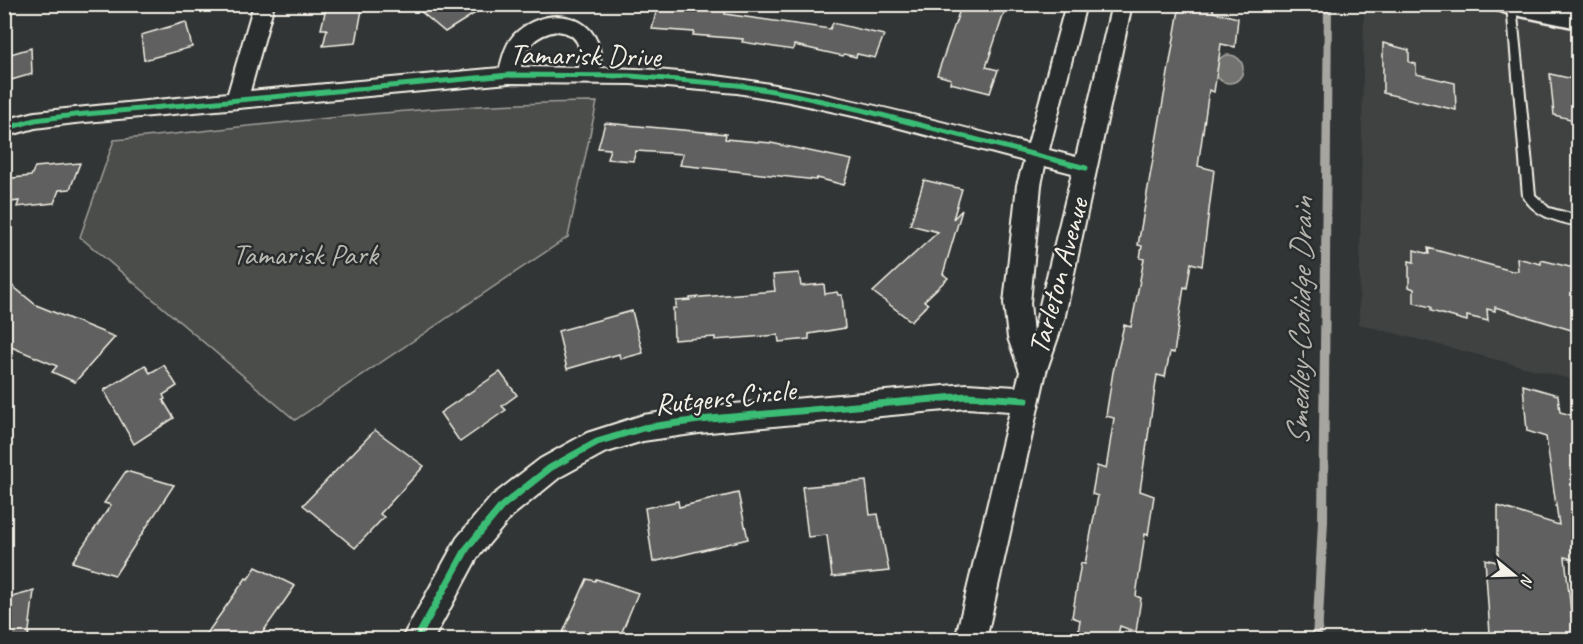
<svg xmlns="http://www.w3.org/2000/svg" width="1583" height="644" font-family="Caveat,sans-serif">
<rect width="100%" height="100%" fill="#323535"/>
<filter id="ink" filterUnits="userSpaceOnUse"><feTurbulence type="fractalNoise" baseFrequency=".0167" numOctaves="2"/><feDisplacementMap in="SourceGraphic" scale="12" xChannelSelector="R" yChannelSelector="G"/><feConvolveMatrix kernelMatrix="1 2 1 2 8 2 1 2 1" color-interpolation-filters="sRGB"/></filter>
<g filter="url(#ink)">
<path fill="#404242" d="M1542 4 1578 12V381L1359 324 1364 5Z"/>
<path fill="#4b4d4c" stroke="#a09f9a" stroke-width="1.5" d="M597 102 568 237 295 420 80 237 114 140C275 124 435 103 597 102Z"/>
<circle fill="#727370" stroke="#a6a5a0" stroke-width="1.5" cx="1229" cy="69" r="14"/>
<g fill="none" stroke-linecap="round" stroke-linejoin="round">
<path fill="#a6a5a0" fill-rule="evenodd" d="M1324 4H1332L1328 521 1322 640H1312L1318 521Z"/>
</g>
<g fill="#5f605f" stroke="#f4f1e8" stroke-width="1.5">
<path d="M327 4H363L356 43 323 46 327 29H321Z"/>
<path d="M412 4H490L445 32Z"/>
<path d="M658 4H725V14L830 29 833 23 884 35 875 58 857 54 856 57 844 54 843 56 794 45 793 50 742 42 743 39 693 35 694 32 652 29Z"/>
<path d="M962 4H1007L986 67 998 70 990 93 950 83 951 79 937 75Z"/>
<path d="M1180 4H1214L1213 12 1238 18 1235 47 1221 44 1214 92 1209 90 1198 166 1214 170 1202 266 1191 263 1187 288 1184 287 1174 353 1170 352 1165 377 1157 375 1140 491 1154 496 1148 535 1145 534 1136 596 1141 598 1136 632 1120 626 1117 639H1077L1080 620 1072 617 1081 563 1085 564 1098 496 1092 494 1097 466 1106 469 1114 418 1106 416 1113 372 1124 325 1131 327 1144 259 1140 258 1142 246 1138 245Z"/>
<path d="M186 22 192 47 144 60 141 35Z"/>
<path d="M1383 43 1409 50V62L1416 64V74L1455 83 1456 110 1383 93Z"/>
<path d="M31 48 32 74 8 81 7 55Z"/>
<path d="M1550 74 1578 80V121L1554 115Z"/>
<path d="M605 123 726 134 725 139 771 143 852 160 844 185 817 178 816 180 680 165 683 154 636 151 633 161 607 159 610 149 598 148Z"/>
<path d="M80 163 70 189 59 190 54 203 17 207 19 201 4 203V179L31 176 35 167Z"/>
<path d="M924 180 962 189 953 219 962 210 943 274 948 278 924 301 928 304 911 321 873 292 938 232 910 225Z"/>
<path d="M1428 248 1512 271H1518L1517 258 1541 264V260L1578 269V332L1495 307V311L1487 309 1488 321 1467 316V321L1431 311V307L1414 303V289L1409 287V261L1414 262V250L1429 254Z"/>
<path d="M799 273 801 286 824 284 825 294 837 292 838 295H842L845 328 809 334V339L779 342 778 335 715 340V337L674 340 673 308H676V301L690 300V298L775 291 773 275Z"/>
<path d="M4 279 36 305 115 337 75 382 52 372 57 366 4 344Z"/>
<path d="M632 311 643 353 620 359 619 354 567 369 558 331Z"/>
<path d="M145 365 150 373 164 365 177 386 163 395 165 399 163 400 174 418 134 444 104 390Z"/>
<path d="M500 372 517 395 502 406 506 410 460 442 440 413Z"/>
<path d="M1523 385 1558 395 1560 412 1578 417V561L1565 557 1574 639H1509L1490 634 1485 559 1497 562 1498 559V506L1559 525 1546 437 1527 431Z"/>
<path d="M375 430 424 466 380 514 384 517 355 548 303 505Z"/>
<path d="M126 471 174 485 115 575 72 562 111 505 104 503Z"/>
<path d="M866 481 870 515 878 514 889 571 832 577 827 535 808 537 802 487Z"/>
<path d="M738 493 748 539 653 562 645 508 678 501 679 507Z"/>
<path d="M256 567 295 586 258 639H203L246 578 248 579Z"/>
<path d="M587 579 595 581 596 579 638 593 619 639H560Z"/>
<path d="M34 591 28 639H4V599Z"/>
</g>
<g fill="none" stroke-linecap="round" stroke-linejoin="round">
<g stroke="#f4f1e8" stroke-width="4">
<path id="service" d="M1507 4 1516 6 1535 195 1549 208 1578 216V226C1556 221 1535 217 1523 196Z"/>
</g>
<g stroke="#f4f1e8" stroke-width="4">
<path id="minor" d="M254 4H274L250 91 500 68C503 55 507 40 518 31 552 2 606 16 600 68 750 69 885 108 1028 144L1066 4H1086L1049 150 1076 157 1112 4H1132L1064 320 1046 372 986 640H955L1010 411 967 408 699 433 643 441 604 453 560 477 512 516 477 558 433 640H401L457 538 492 496 540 459 587 433 643 415 699 407 967 384 1016 387 1020 372 1008 338 1004 303 1017 185 1024 161 862 118 790 102 737 93 631 84 509 83 75 123 35 128 4 137V120L35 112 228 93ZM557 31C579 33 582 48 579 68L521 67C526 46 535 35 557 31ZM1045 166 1072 173 1033 334 1030 303 1041 185Z"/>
</g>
<g stroke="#f4f1e8" stroke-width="5">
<path id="tertiary" d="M1493 4H1552L1578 10V28L1506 13 1497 10Z"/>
</g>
<use href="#service" fill="#2a2d2e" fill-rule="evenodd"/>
<use href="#minor" fill="#2a2d2e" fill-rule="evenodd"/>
<use href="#tertiary" fill="#2a2d2e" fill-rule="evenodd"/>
<g stroke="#2a2d2e" stroke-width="8">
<path id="cycleway-far1" d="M4 129 35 120 75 115 509 75 631 76 737 85 790 94 862 110 1086 168"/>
</g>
<g stroke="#2a2d2e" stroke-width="10">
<path id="cycleway" d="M416 640 467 548 502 506 550 468 597 442 643 428 699 420 967 396 1026 400"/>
</g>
<use href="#cycleway-far1" stroke="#3abd76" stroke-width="5"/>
<use href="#cycleway" stroke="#3abd76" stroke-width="7"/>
</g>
</g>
<g text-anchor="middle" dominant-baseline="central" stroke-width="5" stroke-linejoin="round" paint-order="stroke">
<g font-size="30" fill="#f4f1e8" stroke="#2a2d2e">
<text transform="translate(585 55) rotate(1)">Tamarisk Drive</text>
<text transform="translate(1058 276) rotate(-75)">Tarleton Avenue</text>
<text transform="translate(725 397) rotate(-6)">Rutgers Circle</text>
</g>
<g font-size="30" fill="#b9b8b1" stroke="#2a2d2e">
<text x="305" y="254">Tamarisk Park</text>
</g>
<g font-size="32" font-style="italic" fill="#b3b2ac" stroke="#2a2d2e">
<text transform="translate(1300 322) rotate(-89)">Smedley-Coolidge Drain</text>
</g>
</g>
<rect width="1583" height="644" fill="none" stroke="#2a2d2e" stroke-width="24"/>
<rect x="12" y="12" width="1559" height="620" fill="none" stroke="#f4f1e8" stroke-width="2" filter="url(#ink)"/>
<g transform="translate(1514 575) rotate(109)" stroke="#2a2d2e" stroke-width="4.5" paint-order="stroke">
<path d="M0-4.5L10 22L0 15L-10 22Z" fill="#f4f1e8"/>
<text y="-9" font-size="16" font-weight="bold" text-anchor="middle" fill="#f4f1e8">N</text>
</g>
</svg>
